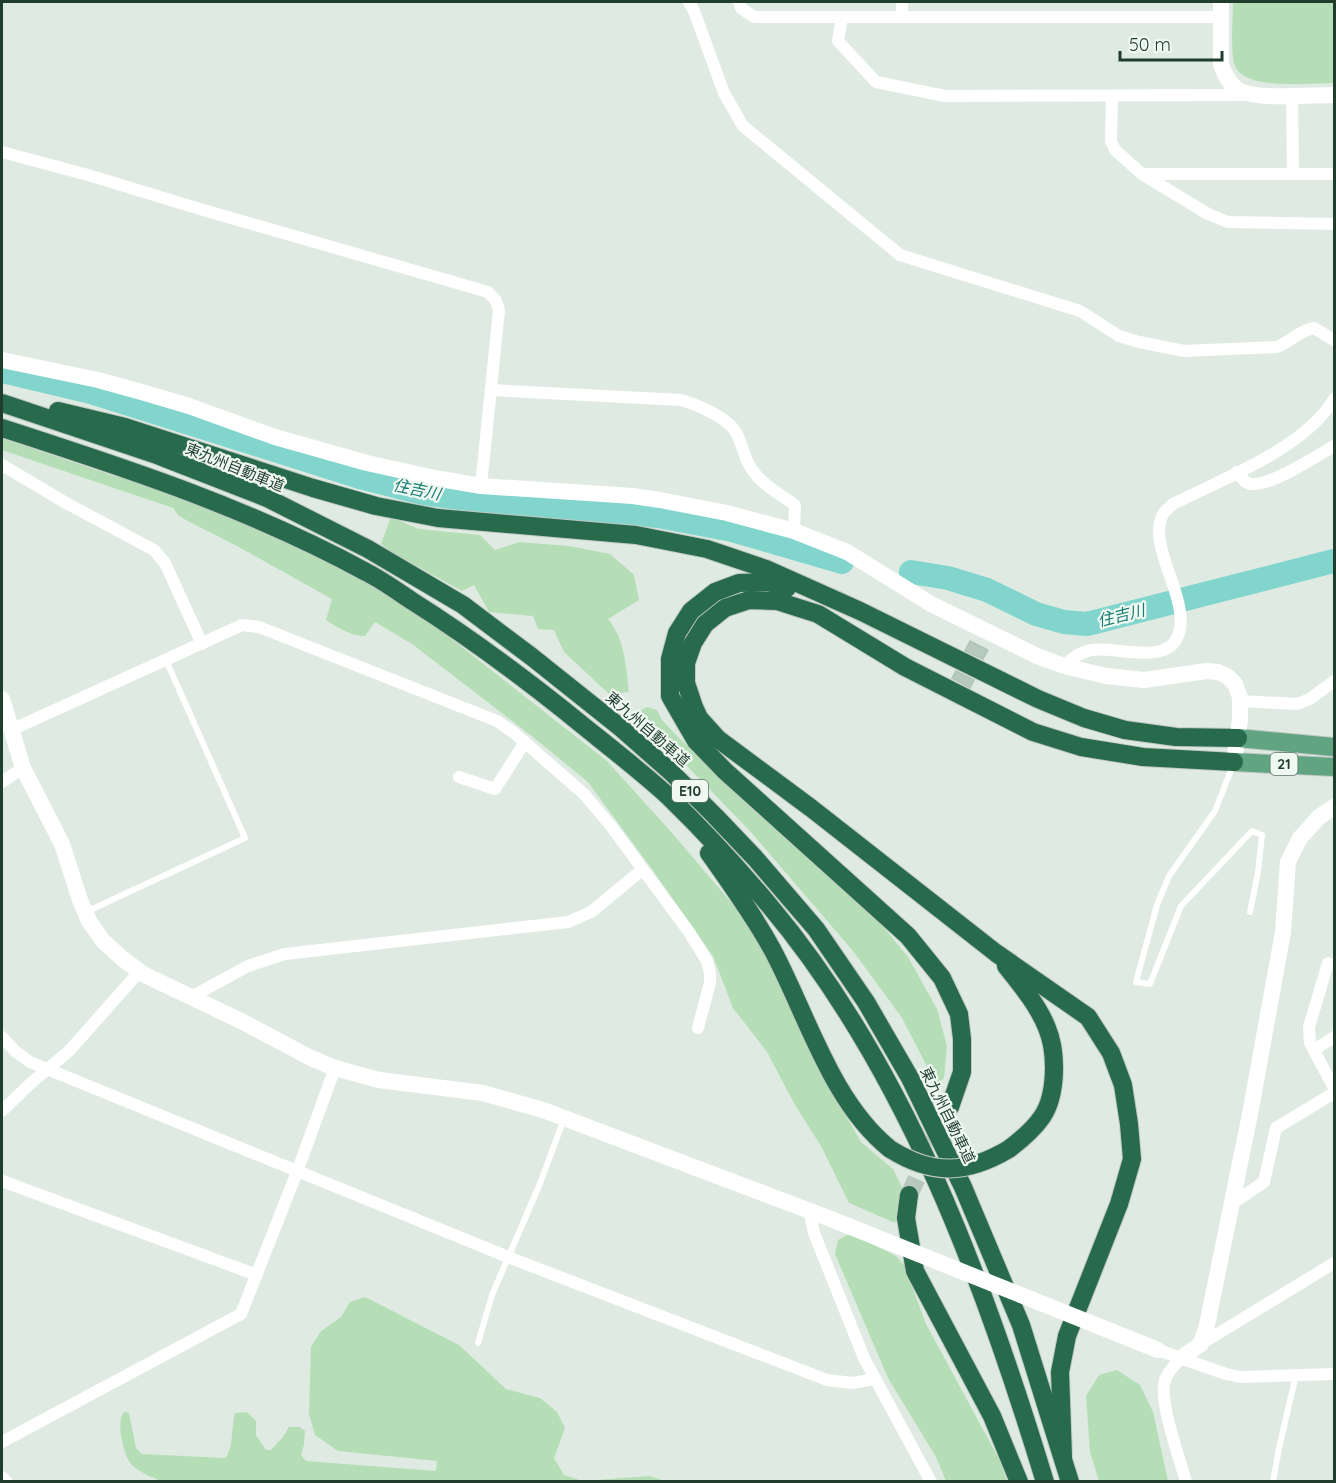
<svg xmlns="http://www.w3.org/2000/svg" width="1336" height="1483" font-family="Quicksand,'Noto Sans JP',sans-serif">
<rect width="100%" height="100%" fill="#dfebe2"/>
<g fill="#b5deb6">
<path d="M1233 2H1334V83C1311 83 1245 91 1235 66 1230 55 1233 15 1233 2Z"/>
<path d="M2 438 117 477 144 482 209 506 358 575 444 633 607 761 673 834 758 934 835 1097 861 1142 893 1169 902 1187 900 1208 895 1223 849 1203 821 1146 795 1105 767 1052 733 1008 713 956 654 872 588 782 533 737 412 644 375 622 365 636C351 636 338 628 326 620L332 599 237 546 184 519 178 515 173 508 2 450Z"/>
<path d="M391 517 419 529 480 535 495 550 519 542 569 546 610 554 634 575 639 600 608 619C625 639 626 667 629 692L609 694 564 652 554 630 538 629 533 616 489 612 474 585 462 591 391 552 381 544Z"/>
<path d="M647 707 657 710 662 720 679 738 871 912 908 957 937 1009 947 1046 944 1078 938 1083 934 1080 902 1018 853 951 750 831 684 763 645 731 638 722V712Z"/>
<path d="M847 1235 858 1237 896 1256 904 1265 926 1324 999 1459 1007 1481H946L936 1457 888 1378 835 1254 838 1240Z"/>
<path d="M365 1297 459 1345 506 1389 540 1398 557 1412 565 1428 554 1458 564 1475 583 1481 650 1476 665 1481 163 1482C154 1478 141 1473 133 1466 124 1458 115 1421 124 1412L129 1413 136 1448 142 1454 225 1458C234 1449 231 1426 235 1413L247 1412 256 1421V1435L266 1450H271L283 1437 289 1427H300L305 1431 304 1445 301 1455 306 1461 436 1471 437 1461 338 1451 315 1435 309 1414 311 1347 321 1331 341 1317 350 1302Z"/>
<path d="M1117 1370 1140 1385 1153 1412 1168 1481H1099L1090 1452 1086 1396 1099 1375Z"/>
</g>
<g fill="none" stroke-linecap="round" stroke-linejoin="round">
<g stroke="#82d5cd" stroke-width="24">
<path d="M2 371 91 392 360 477 423 493 494 503 658 516 732 530 842 562"/>
<path d="M911 572 948 578 987 590 1036 614 1064 622 1087 624 1334 561"/>
</g>
</g>
<g fill="#b7c9bd" stroke="#b1c5b7" stroke-width="1.5">
<path d="M970 641 988 650 983 659 965 651Z"/>
<path d="M956 671 974 680 970 688 952 678Z"/>
</g>
<g fill="none" stroke-linecap="round" stroke-linejoin="round">
<path stroke="#b9c8be" stroke-width="18" stroke-dasharray="18 9" stroke-linecap="butt" d="M909 1195 950 1107"/>
<g stroke="#c0c8c4" stroke-width="20">
<g id="primary">
<path d="M1238 738 1334 747"/>
<path d="M1234 762 1334 767"/>
</g>
</g>
<g stroke="#c0c8c4" stroke-width="20">
<g id="motorway">
<path d="M2 403 157 455 267 498 368 549 463 605 532 657 621 728 671 772 715 816 755 858 816 929 866 1002 910 1078 963 1187 1021 1325 1070 1482"/>
<path d="M58 411 125 427 313 488 376 506 438 518 636 535 707 549 766 569 860 611 1038 699 1084 718 1125 730 1176 737 1238 738"/>
<path d="M2 428C126 468 251 509 366 572 382 580 397 591 412 601 466 635 516 672 565 711 599 739 635 766 668 796 703 830 738 868 769 905 906 1068 984 1281 1045 1482"/>
<path d="M787 588 768 582 739 583 715 592 691 611 677 633 670 659V696L696 741 725 771 908 936 942 978 959 1014 962 1039V1072L950 1107"/>
<path d="M709 853C731 884 754 916 772 949 807 1014 831 1102 890 1149"/>
<path d="M1006 966C1021 985 1038 1005 1047 1028 1057 1052 1057 1095 1042 1117 1033 1130 1021 1140 1009 1149"/>
<path d="M909 1195 906 1218 915 1271 992 1416 1019 1482"/>
<path d="M1063 1457 1060 1372 1067 1336 1119 1204 1132 1159 1129 1124 1123 1085 1111 1053 1088 1017 996 953 811 808 718 739 699 718 694 707 686 683V663L693 643 700 632 705 624 725 608 749 600 777 601 818 614 905 667 1033 732 1081 747 1143 757 1234 762"/>
</g>
</g>
<g stroke="#fff" stroke-width="6">
<path d="M1233 765 1215 811 1169 876 1157 905 1136 982 1150 984 1181 906 1252 831 1262 835 1258 872 1250 912"/>
<path d="M88 911 245 838 166 660"/>
<path d="M478 1343 492 1295 539 1186 564 1119"/>
<path d="M1273 1482 1279 1448 1296 1375"/>
</g>
<g stroke="#fff" stroke-width="12">
<path d="M689 2 694 11 724 93 743 126 900 255 1080 311 1119 336 1139 342 1184 351 1277 347C1291 341 1299 331 1314 328L1334 340"/>
<path d="M739 2 741 8 754 17H1220"/>
<path d="M902 2V17"/>
<path d="M842 17 838 41 876 82 945 96 1247 95"/>
<path d="M1292 95 1293 174"/>
<path d="M1112 96 1111 141 1115 150 1142 174 1208 214 1228 222 1334 224"/>
<path d="M2 152 88 175 200 209 488 292 496 301 499 310 481 486"/>
<path d="M1144 174H1334"/>
<path d="M491 390 681 400C698 405 729 418 737 434 744 449 745 463 757 476 767 488 783 496 795 505L794 531"/>
<path d="M2 465 66 503 154 550 165 563 202 644"/>
<path d="M1237 472C1241 477 1245 484 1252 484 1271 486 1317 456 1334 446"/>
<path d="M1064 666C1072 658 1080 652 1091 650 1113 646 1162 664 1176 640 1196 605 1145 548 1163 514 1165 511 1170 507 1173 504 1223 479 1305 448 1334 399"/>
<path d="M1240 701 1297 704 1310 699 1334 681"/>
<path d="M11 730 242 625 259 627 497 721 513 732 584 794 611 826 689 932 707 961 710 973V983L698 1028"/>
<path d="M459 777 495 789 525 742"/>
<path d="M2 782 23 768"/>
<path d="M1328 963 1309 1027 1310 1043 1334 1088"/>
<path d="M191 997 248 966 285 954 568 922 591 912 642 870"/>
<path d="M2 1037 15 1051 30 1062 508 1257 827 1380 852 1383 875 1379"/>
<path d="M1314 1050 1334 1037"/>
<path d="M2 1111 31 1083 69 1051 140 971"/>
<path d="M2 1181 257 1275"/>
<path d="M1233 1203 1264 1182 1276 1128 1334 1093"/>
<path d="M809 1211 814 1233 864 1358 931 1482"/>
<path d="M1201 1344 1334 1263"/>
<path d="M1158 1350 1226 1374 1240 1377 1334 1374"/>
<path d="M1181 1358C1175 1365 1168 1371 1165 1380 1158 1400 1180 1459 1186 1482"/>
<path d="M2 1442 241 1314 297 1172 335 1068"/>
<path d="M2 1477 7 1482"/>
</g>
<g stroke="#fff" stroke-width="16">
<path d="M1221 2V65C1225 75 1230 86 1240 91 1261 100 1311 95 1334 95"/>
<path d="M2 360 98 380 145 393 189 406 275 437 367 463 435 478 481 486 633 496 660 500 727 513 794 531 847 552 931 604 1037 656 1064 666 1106 676 1144 680 1206 671 1218 672 1227 676 1235 684 1240 697V720L1234 762"/>
<path d="M2 699 23 768 62 844 80 900 89 921 103 941 123 959 143 974 243 1022 311 1058 335 1068 379 1080 483 1093 543 1110 831 1219"/>
<path d="M1181 1358 1201 1344 1207 1325 1250 1114 1283 932 1288 862 1300 838 1319 817 1334 807"/>
</g>
<use href="#primary" stroke="#60a481" stroke-width="18"/>
<use href="#motorway" stroke="#286a4c" stroke-width="18"/>
<g stroke="#c0c8c4" stroke-width="20" stroke-linecap="butt">
<path id="motorway-bridge" d="M890 1149C933 1176 967 1174 1009 1149"/>
</g>
<path stroke="#fff" stroke-width="16" d="M831 1219 1158 1350"/>
<use href="#motorway-bridge" stroke="#286a4c" stroke-width="18"/>
</g>
<g text-anchor="middle" dominant-baseline="central" stroke-width="4.5" stroke-linejoin="round" paint-order="stroke">
<g fill="#eff8f1" stroke="#5d7468" stroke-width="1.5">
<rect x="1270.5" y="753" width="27" height="22" rx="4.5"/>
<rect x="672" y="780" width="36" height="22" rx="4.5"/>
</g>
<g font-size="14" font-weight="bold" fill="#1f3c2d">
<text x="1284" y="764">21</text>
<text x="690" y="791">E10</text>
</g>
<g font-size="15" fill="#1f3c2d" stroke="#eff8f1">
<text transform="translate(235 467) rotate(22)">東九州自動車道</text>
<text transform="translate(648 729) rotate(41)">東九州自動車道</text>
<text transform="translate(948 1115) rotate(64)">東九州自動車道</text>
</g>
<g font-size="16" font-style="italic" fill="#157c73" stroke="#eff8f1">
<text transform="translate(417 489) rotate(12)">住吉川</text>
<text transform="translate(1121 615) rotate(-14)">住吉川</text>
</g>
</g>
<rect width="1336" height="1483" fill="none" stroke="#1f3c2d" stroke-width="6"/>
<path d="M1120 51v9h102v-9" fill="none" stroke="#1f3c2d" stroke-width="3"/>
<text x="1129" y="51" font-size="18" fill="#1f3c2d" stroke="#eff8f1" stroke-width="4.5" paint-order="stroke">50 m</text>
</svg>
